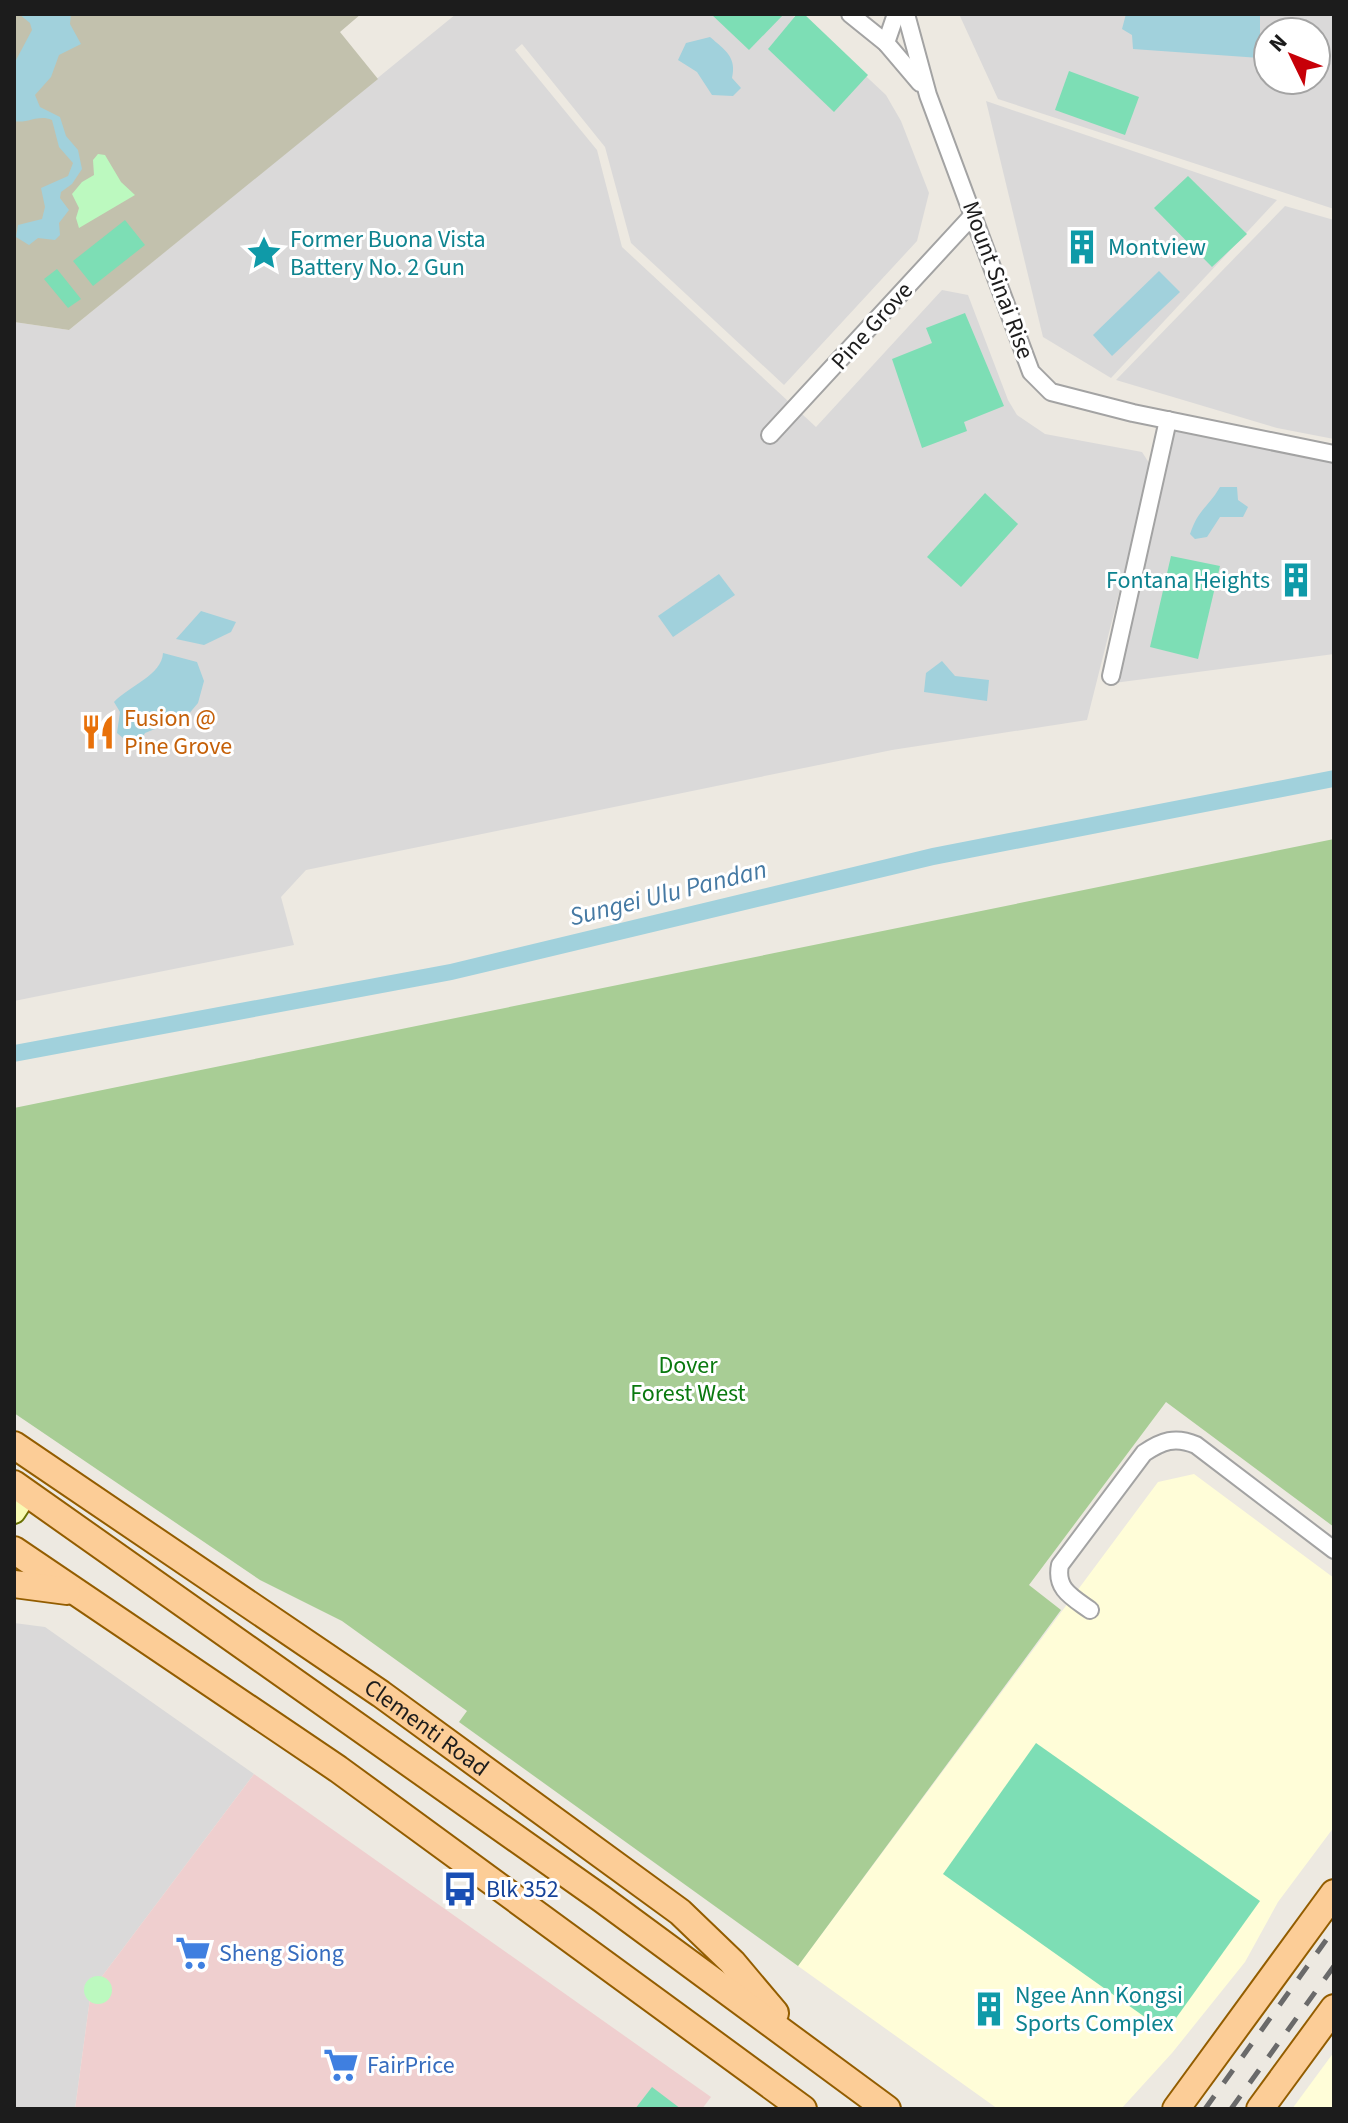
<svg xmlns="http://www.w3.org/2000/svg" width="1348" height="2123" font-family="'Source Sans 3',sans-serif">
<rect width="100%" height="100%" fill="#ede9e1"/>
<g fill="#dad9d9" fill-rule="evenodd">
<path d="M456 14H790L822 35 886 95 901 121 929 193 917 241 784 385 631 243 605 147 522 44 515 50 597 150 622 247 816 427 942 290 968 295 1008 400 1017 415 1045 434 1142 452 1151 466 1087 720 892 750 306 870 281 897 294 945 14 1001V322L69 330Z"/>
<path d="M959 14H1334V209L998 99ZM1268 32H1316V80H1268Z"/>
<path d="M986 101 1277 200 1111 378 1043 337Z"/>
<path d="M1285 206 1334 220V439L1277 428 1116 380Z"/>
<path d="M1171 424 1334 457V654L1114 683Z"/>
<path d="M14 1623 45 1627 254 1774 91 1991 75 2109H14Z"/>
</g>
<path fill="#efcfcf" d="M254 1774 711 2097 702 2109H75L91 1991Z"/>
<g fill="#fffdd8">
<path d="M1194 1474 1334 1578V1827L1278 1902 1245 1962 1172 2053 1121 2109H998L798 1966 1158 1482Z"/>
<path d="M1334 2052V2109H1292Z"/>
</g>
<path fill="#c2c1ad" d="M14 14H361L340 32 378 79 69 330 14 322Z"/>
<path fill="#a8cd95" d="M1334 839V1527L1166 1402 1029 1585 1061 1610 798 1966 459 1722 467 1711 342 1621 260 1580 14 1413V1108Z"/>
<g fill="#bcf9bf">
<path d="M98 154 105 155 121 182 135 195 79 228 76 218 79 208 72 194 82 182 94 175 93 160Z"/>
<circle cx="98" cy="1990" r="14"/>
</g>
<g fill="#7ddeb5">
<path d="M711 14H784L749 50Z"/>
<path d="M797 14H804L868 75 834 112 768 49Z"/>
<path d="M1069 71 1139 97 1125 135 1055 110Z"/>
<path d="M1188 176 1247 234 1212 267 1154 208Z"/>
<path d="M125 220 145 245 93 286 73 261Z"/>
<path d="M57 269 81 299 68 308 44 279Z"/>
<path d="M965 313 1004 406 964 422 967 431 922 448 892 359 932 343 926 328Z"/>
<path d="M985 493 1018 524 961 587 927 557Z"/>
<path d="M1171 556 1220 566 1198 659 1150 647Z"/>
<path d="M1036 1743 1260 1901 1166 2032 943 1874Z"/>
<path d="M652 2087 681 2109H635Z"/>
</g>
<g fill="#a1d1dc">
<path d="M19 14H71L70 24 81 44 59 55 51 77 35 95 40 107 60 117 66 136 78 150 82 169 72 184 61 192 60 198 69 210 59 223 60 235 55 240 38 238 29 245 16 237 18 225 42 219 45 207 41 188 68 176 73 163 59 147 52 120C38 114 28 124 14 121L15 62 32 30 30 23Z"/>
<path d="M1126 14H1260V58L1133 49 1132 35 1122 29Z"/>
<path d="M710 37C725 50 737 57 732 78L741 88 733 96 712 95 697 72 678 60 686 43Z"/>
<path d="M1159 271 1180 292 1112 356 1093 335Z"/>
<path d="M1220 487H1237L1238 500 1248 507 1243 517H1220L1207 537 1195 539 1190 534C1199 508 1207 509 1220 487Z"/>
<path d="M719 574 735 595 673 637 658 616Z"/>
<path d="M201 611 236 622 231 632 204 645 176 639Z"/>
<path d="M163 653 197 662 204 681 198 703 187 716 145 733 136 749 117 733 120 712 114 702C129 686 162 675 163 653Z"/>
<path d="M942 661 955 676 989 680 987 701 924 692 926 673Z"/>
<path d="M1334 770V787L934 865 452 980 14 1062V1045L450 964 932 848Z"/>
</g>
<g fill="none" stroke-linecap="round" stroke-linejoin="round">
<g stroke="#a3a3a3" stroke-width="20">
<g id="street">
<path d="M850 14 886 43 920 83"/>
<path d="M906 14 928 95 1031 372 1051 392 1133 413 1334 454"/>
<path d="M886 43 896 14"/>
<path d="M770 435 973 215"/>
<path d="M1111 676 1168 420"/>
<path d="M1090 1610C1072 1597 1055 1589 1060 1565L1144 1453C1162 1441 1175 1436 1196 1445L1334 1550"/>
</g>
</g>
<g stroke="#6a7204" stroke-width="26">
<path id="secondary" d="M14 1512 27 1492"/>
</g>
<g stroke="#935d00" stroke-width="30">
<g id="primary">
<path id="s1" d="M14 1445 381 1694 680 1912 732 1962 775 2013"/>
<path d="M14 1484 602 1899 887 2109"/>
<path d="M14 1550 338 1769 803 2109"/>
<path d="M14 1584 67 1591"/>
<path d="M1176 2109 1334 1893"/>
<path d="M1260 2109 1334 2008"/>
</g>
</g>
<use href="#street" stroke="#fff" stroke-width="16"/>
<use href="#secondary" stroke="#f9fab3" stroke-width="22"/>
<use href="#primary" stroke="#fccd97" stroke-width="26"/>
<g stroke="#6a6a6a" stroke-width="5" stroke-dasharray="16 16" stroke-linecap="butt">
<path d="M1205 2109 1334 1929"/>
<path d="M1231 2109 1334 1966"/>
</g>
</g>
<defs>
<g id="building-bare" transform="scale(2.76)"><path d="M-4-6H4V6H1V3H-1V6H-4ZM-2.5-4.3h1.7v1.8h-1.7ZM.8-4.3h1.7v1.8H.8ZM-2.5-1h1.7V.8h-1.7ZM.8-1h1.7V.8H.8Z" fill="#0f9aa8" stroke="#fff" stroke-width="2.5" paint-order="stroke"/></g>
<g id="sight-bare" transform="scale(2.76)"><path d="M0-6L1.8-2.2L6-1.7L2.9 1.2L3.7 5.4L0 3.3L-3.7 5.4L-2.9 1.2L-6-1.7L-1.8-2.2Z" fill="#0f9aa8" stroke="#fff" stroke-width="2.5" paint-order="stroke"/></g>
<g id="restaurant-bare" transform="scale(2.76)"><path d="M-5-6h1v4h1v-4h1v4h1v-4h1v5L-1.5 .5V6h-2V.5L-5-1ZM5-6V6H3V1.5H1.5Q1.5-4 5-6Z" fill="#e8710a" stroke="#fff" stroke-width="2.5" paint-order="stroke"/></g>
<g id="bus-bare" transform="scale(2.76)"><path d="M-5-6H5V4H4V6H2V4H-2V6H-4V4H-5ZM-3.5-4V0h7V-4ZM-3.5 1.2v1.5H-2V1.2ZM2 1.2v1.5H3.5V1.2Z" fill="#1a4fb4" stroke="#fff" stroke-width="2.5" paint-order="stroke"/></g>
<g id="supermarket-bare" transform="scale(2.76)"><path d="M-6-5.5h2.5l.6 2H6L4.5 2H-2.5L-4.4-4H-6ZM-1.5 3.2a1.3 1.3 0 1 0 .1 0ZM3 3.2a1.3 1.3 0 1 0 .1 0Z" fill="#3f7fe0" stroke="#fff" stroke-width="2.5" paint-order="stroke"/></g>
</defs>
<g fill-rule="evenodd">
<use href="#building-bare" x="1082" y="247"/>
<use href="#sight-bare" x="264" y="253"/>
<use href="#building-bare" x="1296" y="580"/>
<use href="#restaurant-bare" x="98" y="732"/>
<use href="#bus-bare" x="460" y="1889"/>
<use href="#supermarket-bare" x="193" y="1953"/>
<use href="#building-bare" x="989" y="2009"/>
<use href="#supermarket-bare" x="341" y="2065"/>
</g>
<g text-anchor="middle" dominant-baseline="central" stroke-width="6" stroke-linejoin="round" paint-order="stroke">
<g font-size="24" fill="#0d838f" stroke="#fff" text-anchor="start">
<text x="290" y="239">Former Buona Vista<tspan x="290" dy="28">Battery No. 2 Gun</tspan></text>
<text x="1108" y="247">Montview</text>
<text x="1270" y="580" text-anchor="end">Fontana Heights</text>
<text x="1015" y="1995">Ngee Ann Kongsi<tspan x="1015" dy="28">Sports Complex</tspan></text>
</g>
<g font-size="24" fill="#1c1c1c" stroke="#fff">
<text transform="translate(998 280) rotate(70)">Mount Sinai Rise</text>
<text transform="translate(872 326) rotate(-48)">Pine Grove</text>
<text stroke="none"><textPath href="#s1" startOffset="500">Clementi Road</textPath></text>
</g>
<g font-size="24" fill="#c56008" stroke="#fff" text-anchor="start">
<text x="124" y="718">Fusion @<tspan x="124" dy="28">Pine Grove</tspan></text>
</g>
<g font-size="24" fill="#0a790f" stroke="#fff">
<text x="688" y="1365">Dover<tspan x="688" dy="28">Forest West</tspan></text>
</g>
<g font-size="24" fill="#164399" stroke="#fff" text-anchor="start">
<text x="486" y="1889">Blk 352</text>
</g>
<g font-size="24" fill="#366cbe" stroke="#fff" text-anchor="start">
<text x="219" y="1953">Sheng Siong</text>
<text x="367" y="2065">FairPrice</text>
</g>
<g font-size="26" font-style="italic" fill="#4579a3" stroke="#fff">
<text transform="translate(668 893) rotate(-14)">Sungei Ulu Pandan</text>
</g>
</g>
<rect width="1348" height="2123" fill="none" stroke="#1c1c1c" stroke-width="32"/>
<g transform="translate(1292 56) rotate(313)"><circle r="38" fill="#ffffff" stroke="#a4a4a4" stroke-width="2"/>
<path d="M0-6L14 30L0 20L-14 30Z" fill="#c70008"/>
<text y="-12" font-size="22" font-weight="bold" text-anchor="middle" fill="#1c1c1c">N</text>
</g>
</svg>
